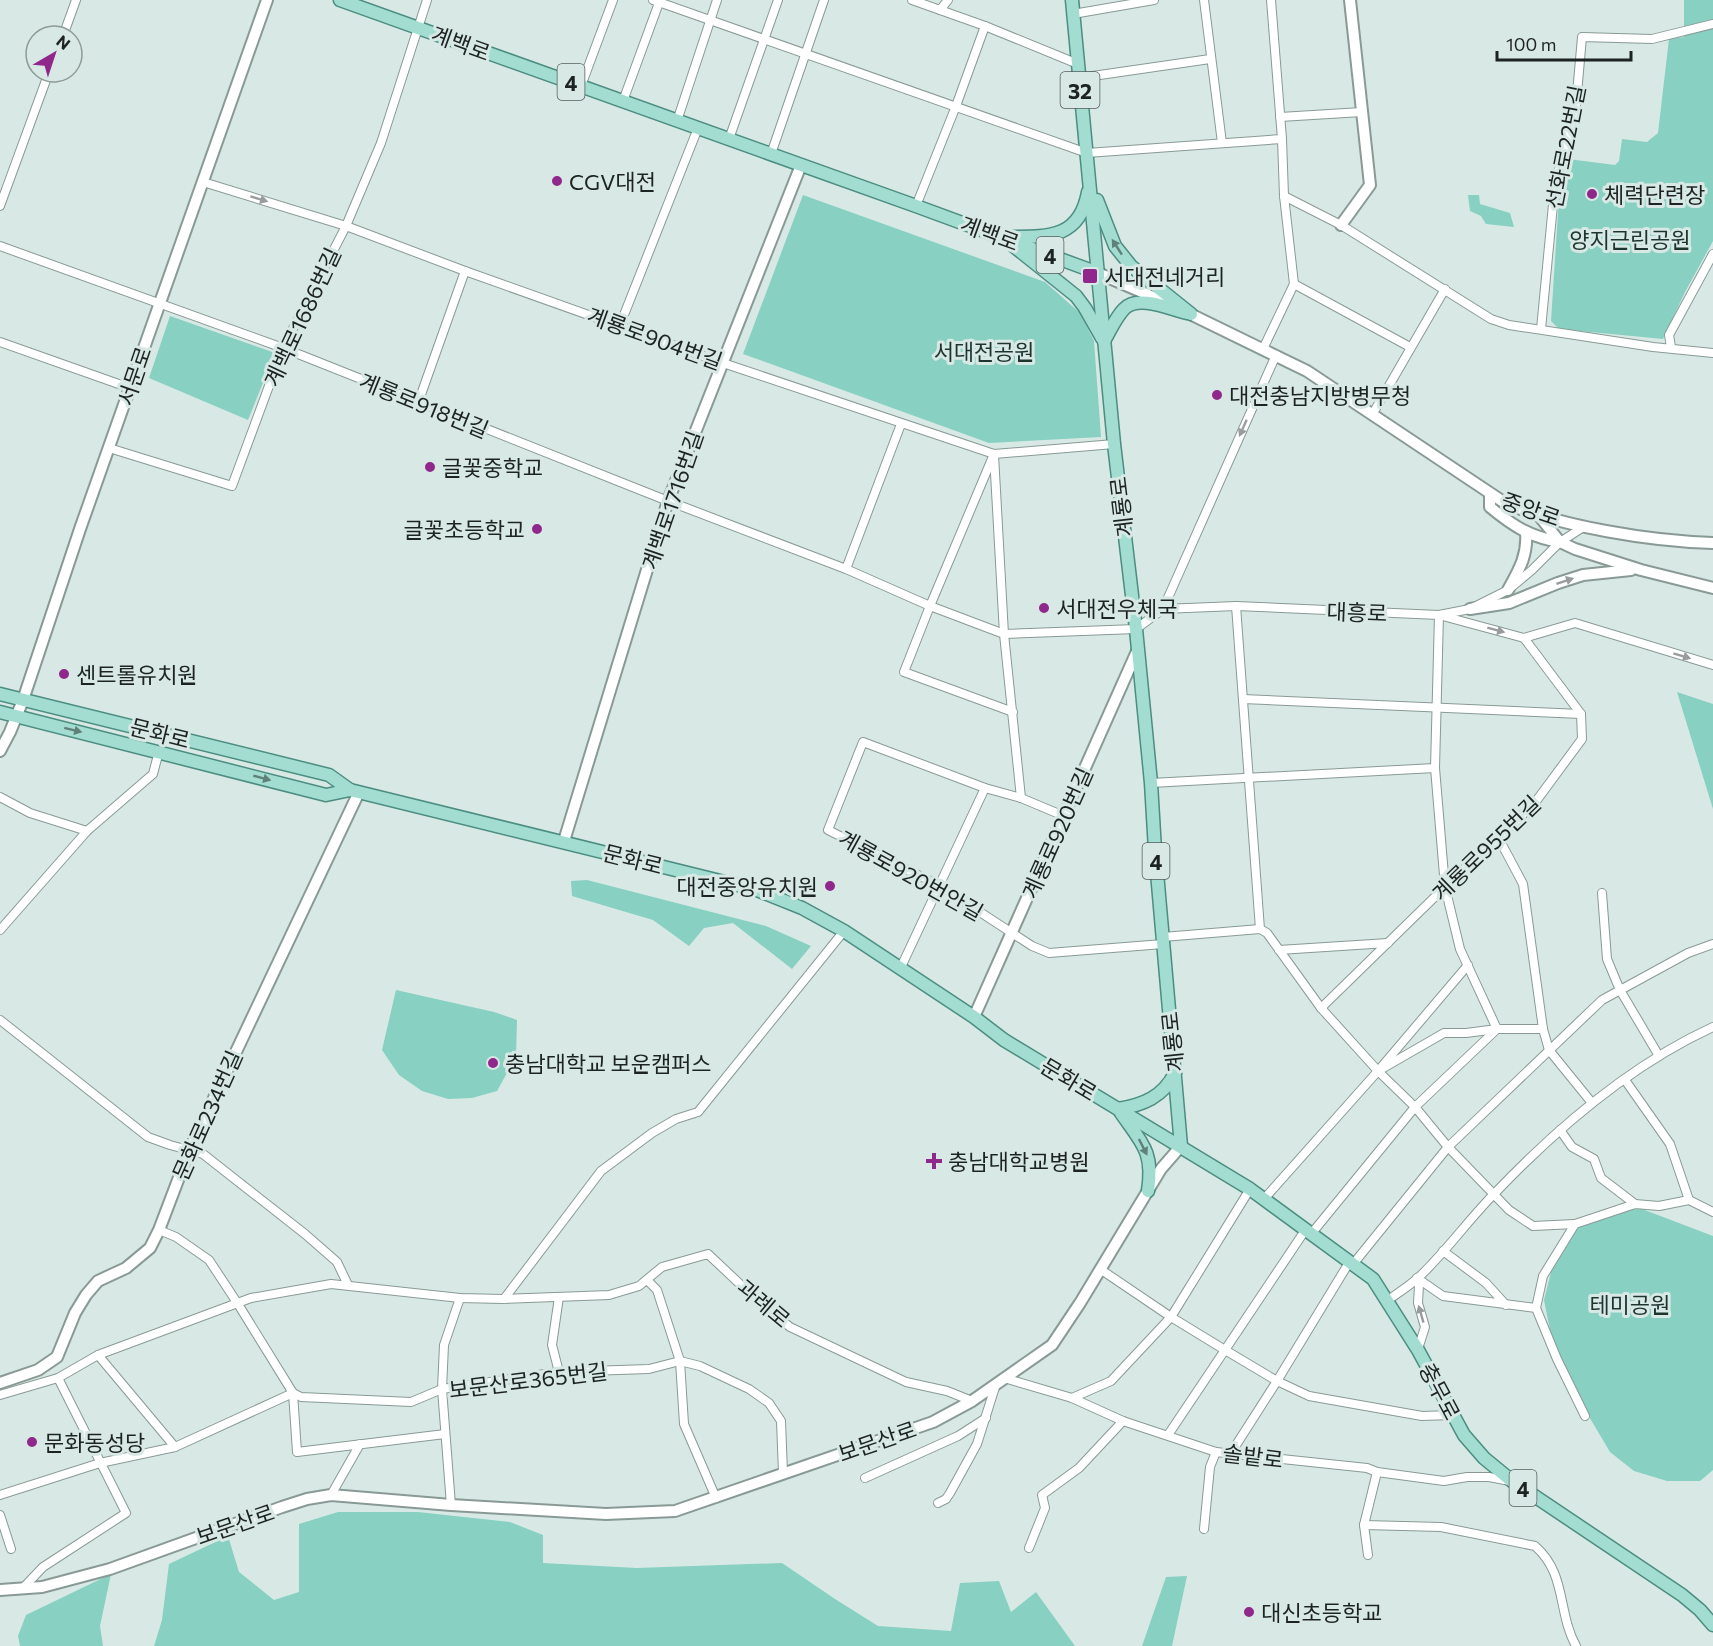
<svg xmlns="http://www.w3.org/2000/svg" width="1713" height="1646" font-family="Commissioner,'Noto Sans KR',sans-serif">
<rect width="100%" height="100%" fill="#d8e9e5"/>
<g fill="#87d0c2">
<path d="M1684 0H1713V241L1685 292 1663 339 1559 329 1551 321 1560 183 1568 159 1615 165 1619 161 1622 139 1647 142 1658 133 1669 39 1684 37Z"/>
<path d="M803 195 1045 282 1080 313 1094 341 1101 437 989 443 743 354Z"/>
<path d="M1468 195H1479L1480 204 1510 213 1514 227 1486 224 1481 216 1470 211Z"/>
<path d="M170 316 275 353 248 420 149 378Z"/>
<path d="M1677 692 1713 704V809Z"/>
<path d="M587 880 766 926 811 946 792 969 733 923 704 928 689 946 653 920 572 896 571 881Z"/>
<path d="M396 990 494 1012 517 1020 516 1057 497 1091 472 1098 448 1099 422 1091 399 1075 382 1050Z"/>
<path d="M1642 1209 1713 1236V1470L1700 1481H1667L1634 1471 1610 1452 1572 1388 1553 1345 1544 1300 1551 1272 1577 1229 1608 1210Z"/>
<path d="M338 1512H418L510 1522 543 1535V1563L637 1568 782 1563 835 1599 878 1626 951 1631 960 1583 999 1581 1011 1612 1036 1592 1075 1646H154L162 1620 169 1564 228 1536 239 1572 274 1600 299 1592V1524Z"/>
<path d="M111 1574 100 1626 103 1646H20L18 1636 26 1615Z"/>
<path d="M1187 1576 1172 1646H1142L1166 1577Z"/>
</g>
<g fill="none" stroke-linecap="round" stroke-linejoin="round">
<g stroke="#899a96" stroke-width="10">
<g id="street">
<path d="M653 0 1087 153 1282 139"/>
<path d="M912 0 985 26 1078 64"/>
<path d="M1204 0 1222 143"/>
<path d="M940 10 948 0"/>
<path d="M1073 14 1154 0"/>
<path d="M63 36 76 0"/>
<path d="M1079 78 1210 59"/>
<path d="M581 86 613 0"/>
<path d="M623 101 660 0"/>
<path d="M1280 117 1362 112"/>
<path d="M677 121 717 0"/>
<path d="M729 139 778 0"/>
<path d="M771 154 824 0"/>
<path d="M203 182 346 226 465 271 723 363 994 454 1114 444"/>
<path d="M1284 196 1341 225 1491 319 1509 325 1653 347 1713 353"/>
<path d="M0 206 49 72"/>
<path d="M916 206 956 106 985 26"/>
<path d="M0 246 283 348 668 501 846 569 930 606 1004 634 1136 629 1163 609 1236 606 1439 615 1470 609 1508 590 1532 570 1560 542 1585 526"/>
<path d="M1294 284 1410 347"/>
<path d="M620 325 698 128"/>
<path d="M1541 329 1555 184 1576 105 1582 37 1652 39 1713 24"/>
<path d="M0 342 130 388"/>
<path d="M1671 347 1669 335 1713 254"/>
<path d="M1263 349 1294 284 1284 196 1282 139 1271 0"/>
<path d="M418 403 465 271"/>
<path d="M1372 415 1445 289"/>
<path d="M109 448 232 486 283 348 346 226 381 143 427 0"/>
<path d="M994 454 930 606 904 672 1013 712"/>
<path d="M994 455 1004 634 1021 798"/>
<path d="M846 569 901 424"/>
<path d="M1236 606 1260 929 1267 933 1321 1008 1378 1071 1415 1107 1448 1147 1509 1210 1533 1226 1575 1224"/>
<path d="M1163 609 1276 355"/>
<path d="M1243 699 1581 714"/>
<path d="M1151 783 1435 768"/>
<path d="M0 797 30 813 87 831"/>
<path d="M1064 816 1021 798 985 788 863 742 828 830 940 886 1032 946 1049 953 1163 944"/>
<path d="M1498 837 1523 884 1543 1029 1549 1050 1592 1103"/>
<path d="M1602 893 1607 959 1620 990 1659 1056"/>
<path d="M0 930 87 831 153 774 159 751"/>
<path d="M1163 937 1260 929"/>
<path d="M1279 950 1388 943"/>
<path d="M901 967 985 788"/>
<path d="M1321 1008 1445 887 1534 804 1582 739 1581 714 1524 638"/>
<path d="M0 1020 148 1137 170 1145 203 1154 305 1234 337 1262 348 1285"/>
<path d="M1378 1071 1444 1033H1466L1497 1029 1460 949 1445 887 1435 768 1439 615 1524 638 1575 623 1713 665"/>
<path d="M1625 1080 1670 1144 1689 1200 1713 1212"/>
<path d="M1560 1130 1572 1147 1594 1159 1601 1178 1635 1204"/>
<path d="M1264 1199 1378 1071 1468 965"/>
<path d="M159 1230 176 1237 209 1260 238 1304 293 1393 297 1452 445 1434"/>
<path d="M1312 1233 1415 1107 1497 1029H1543"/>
<path d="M1443 1251 1486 1283 1506 1305"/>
<path d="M1354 1263 1448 1147 1602 1000 1688 953 1713 944"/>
<path d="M1100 1269 1171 1317 1225 1350 1277 1381 1309 1396 1422 1416 1453 1415"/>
<path d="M1417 1278 1443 1296 1536 1308"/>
<path d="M1417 1278 1419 1285 1418 1303 1425 1327 1418 1349"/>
<path d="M647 1280 657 1290 680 1361 684 1424 716 1498"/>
<path d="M559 1297 552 1345 559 1372"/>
<path d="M504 1299 601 1171 652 1133 676 1119 698 1112 844 931"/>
<path d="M1388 1300C1398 1293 1409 1286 1418 1278 1446 1252 1468 1220 1495 1193 1558 1127 1630 1065 1713 1027"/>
<path d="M98 1355 175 1447"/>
<path d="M1004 1378 1072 1398 1123 1421 1216 1452 1367 1468 1377 1472 1444 1481 1467 1477H1489L1510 1481"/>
<path d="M0 1395 58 1378 98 1355 251 1298 331 1284 460 1298 504 1299 609 1295 639 1286 662 1267 708 1254 759 1302 790 1327 906 1382 947 1391 972 1401"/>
<path d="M1072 1398 1111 1381 1171 1317 1250 1189"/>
<path d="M1585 1416 1557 1359 1536 1308 1543 1276 1575 1224 1635 1204 1659 1206 1689 1200"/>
<path d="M1168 1435 1306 1229"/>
<path d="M1231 1453 1277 1381 1350 1261"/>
<path d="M865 1478 958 1436 986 1418"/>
<path d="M0 1495 100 1463 175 1447 293 1393 301 1397 411 1402 442 1389 559 1372 649 1369 680 1361 700 1366 749 1389 769 1403 781 1421 783 1473"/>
<path d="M331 1495 360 1444"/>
<path d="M938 1503 946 1499 950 1493 977 1444 996 1384"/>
<path d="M451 1505 442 1389 444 1345 460 1298"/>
<path d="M0 1515 11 1549"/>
<path d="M1364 1525 1441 1527 1535 1546C1567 1574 1557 1611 1576 1646"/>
<path d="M1204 1529 1210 1467 1216 1452"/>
<path d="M1029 1548 1045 1508 1042 1495 1079 1468 1123 1421"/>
<path d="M1368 1555 1364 1525 1377 1472"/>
<path d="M23 1588 43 1567 126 1513 58 1378"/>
</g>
</g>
<g stroke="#899a96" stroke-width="14">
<g id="secondary">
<path d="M1341 225 1370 185 1350 0"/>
<path d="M1098 273 1167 303"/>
<path d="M1184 311 1307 371 1505 503C1564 527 1649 541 1713 543"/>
<path d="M1490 495V507C1513 526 1530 537 1560 542"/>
<path d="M1540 517 1560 542 1575 549 1641 570 1713 588"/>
<path d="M1508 590C1519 570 1528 555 1526 532"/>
<path d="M1470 609 1509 603 1558 583 1583 575 1631 570"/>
<path d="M0 751 10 732 23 700 80 529 267 0"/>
<path d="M564 841 668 501 801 165"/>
<path d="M974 1017 1138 649"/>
<path d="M0 1383 38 1370 57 1357 75 1313 86 1295 98 1281 126 1268 150 1248 159 1230 189 1151 359 792"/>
<path d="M0 1590 42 1587 110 1569 282 1507 307 1499 331 1495 451 1505 606 1514 675 1511 933 1422 972 1401 1052 1345 1080 1303 1161 1169 1181 1146"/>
</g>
</g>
<g stroke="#4c8d81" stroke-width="15">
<g id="primary">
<path d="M340 0 916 206 1098 273"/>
<path d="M1072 0 1114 444 1136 629 1151 783 1155 850 1181 1146"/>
<path d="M1097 200 1115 246 1131 266 1191 314"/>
<path d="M1013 237C1050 237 1080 237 1088 192"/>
<path d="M1011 244 1076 296 1085 308 1102 338"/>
<path d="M1104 341C1110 331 1116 317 1124 309 1138 294 1170 309 1187 313"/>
<path d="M0 694 329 775 350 790"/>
<path d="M0 712 326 795 350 790 757 890 802 908 844 931 974 1017 1004 1040 1250 1189 1373 1279 1418 1350 1464 1435 1484 1458 1512 1481 1682 1595 1700 1610 1713 1625"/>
<path d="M1118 1109C1143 1105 1163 1097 1175 1073"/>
<path d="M1121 1113C1142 1143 1154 1152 1148 1191"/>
</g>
</g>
<use href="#street" stroke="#fff" stroke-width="8"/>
<use href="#secondary" stroke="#fff" stroke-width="10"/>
<use href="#primary" stroke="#a3ddd2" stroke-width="12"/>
</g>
<defs><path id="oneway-solid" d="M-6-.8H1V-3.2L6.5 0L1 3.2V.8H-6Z" transform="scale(1.5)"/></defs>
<g fill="#999c9c">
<use href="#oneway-solid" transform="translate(259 199) rotate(17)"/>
<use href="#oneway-solid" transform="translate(1243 428) rotate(114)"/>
<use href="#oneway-solid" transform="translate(1565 581) rotate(-18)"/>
<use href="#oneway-solid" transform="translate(1496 630) rotate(15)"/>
<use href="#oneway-solid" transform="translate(1682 656) rotate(17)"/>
<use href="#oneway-solid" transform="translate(1421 1314) rotate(-106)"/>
</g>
<g fill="#60807a">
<use href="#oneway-solid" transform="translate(1117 247) rotate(-123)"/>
<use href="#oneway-solid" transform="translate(73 730) rotate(14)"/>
<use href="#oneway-solid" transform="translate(262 778) rotate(15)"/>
<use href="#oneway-solid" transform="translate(1143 1147) rotate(63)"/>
</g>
<g fill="#90278b" stroke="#d8e9e5" stroke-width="2">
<circle cx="557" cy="181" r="6"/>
<circle cx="1592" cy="194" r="6"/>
<rect x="1082" y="268" width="16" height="16" rx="3"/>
<circle cx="1217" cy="395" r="6"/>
<circle cx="430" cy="467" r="6"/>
<circle cx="537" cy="529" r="6"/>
<circle cx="1044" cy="608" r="6"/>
<circle cx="64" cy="674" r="6"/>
<circle cx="830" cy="886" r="6"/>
<circle cx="493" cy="1063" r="6"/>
<path d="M931 1152h6v6h6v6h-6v6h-6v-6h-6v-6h6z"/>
<circle cx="32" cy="1442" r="6"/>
<circle cx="1249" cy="1612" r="6"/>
</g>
<g text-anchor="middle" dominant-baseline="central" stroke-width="6" stroke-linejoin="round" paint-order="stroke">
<g fill="#d8e9e5" stroke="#555e5c" stroke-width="1.5">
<rect x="557.5" y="64" width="27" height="36" rx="4.5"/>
<rect x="1060.5" y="72" width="39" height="36" rx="4.5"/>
<rect x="1036.5" y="237" width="27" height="36" rx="4.5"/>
<rect x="1142.5" y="843" width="27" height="36" rx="4.5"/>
<rect x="1509.5" y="1470" width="27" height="36" rx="4.5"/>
</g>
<g font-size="21" font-weight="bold" fill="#1d2322">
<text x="571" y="82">4</text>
<text x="1080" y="90">32</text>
<text x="1050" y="255">4</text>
<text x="1156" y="861">4</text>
<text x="1523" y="1488">4</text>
</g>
<g font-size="22" fill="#1d2322" stroke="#d8e9e5">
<text transform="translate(461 43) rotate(20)">계백로</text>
<text transform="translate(1565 147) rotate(-79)">선화로22번길</text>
<text transform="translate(990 233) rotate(20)">계백로</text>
<text transform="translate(302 317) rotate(-65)">계백로1686번길</text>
<text transform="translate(655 338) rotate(20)">계룡로904번길</text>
<text transform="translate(134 376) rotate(-71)">서문로</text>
<text transform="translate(424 405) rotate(22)">계룡로918번길</text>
<text transform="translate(672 500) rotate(-71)">계백로1716번길</text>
<text transform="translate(1121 507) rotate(-97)">계룡로</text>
<text transform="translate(1531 509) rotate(19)">중앙로</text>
<text transform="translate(1357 612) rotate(2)">대흥로</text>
<text transform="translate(160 733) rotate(14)">문화로</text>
<text transform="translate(1057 833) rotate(-66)">계룡로920번길</text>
<text transform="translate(1486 848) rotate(-44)">계룡로955번길</text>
<text transform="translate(633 859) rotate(14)">문화로</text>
<text transform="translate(911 875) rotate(29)">계룡로920번안길</text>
<text transform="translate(1172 1042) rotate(-96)">계룡로</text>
<text transform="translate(1069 1079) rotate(31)">문화로</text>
<text transform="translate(207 1115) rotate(-66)">문화로234번길</text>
<text transform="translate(764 1303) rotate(40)">과례로</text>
<text transform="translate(528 1380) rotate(-7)">보문산로365번길</text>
<text transform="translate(1440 1391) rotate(62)">충무로</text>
<text transform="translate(877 1441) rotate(-19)">보문산로</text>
<text transform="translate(1253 1456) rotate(7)">솔밭로</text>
<text transform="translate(235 1524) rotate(-19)">보문산로</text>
</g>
<g font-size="22" fill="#1d2322" stroke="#d8e9e5" text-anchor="start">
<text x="569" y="181">CGV대전</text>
<text x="1604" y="194">체력단련장</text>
<text x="1104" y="276">서대전네거리</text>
<text x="1229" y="395">대전충남지방병무청</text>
<text x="442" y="467">글꽃중학교</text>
<text x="525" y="529" text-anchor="end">글꽃초등학교</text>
<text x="1056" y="608">서대전우체국</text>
<text x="76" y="674">센트롤유치원</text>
<text x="818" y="886" text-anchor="end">대전중앙유치원</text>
<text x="505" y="1063">충남대학교 보운캠퍼스</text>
<text x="948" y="1161">충남대학교병원</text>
<text x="44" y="1442">문화동성당</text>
<text x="1261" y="1612">대신초등학교</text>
</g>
<g font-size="22" fill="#1d342f" stroke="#d8e9e5">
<text x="1630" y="239">양지근린공원</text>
<text x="984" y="351">서대전공원</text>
<text x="1630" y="1304">테미공원</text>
</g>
</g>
<g transform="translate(54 54) rotate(39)"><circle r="28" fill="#d8e9e5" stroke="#8d9a97" stroke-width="1.5"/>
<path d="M0-4.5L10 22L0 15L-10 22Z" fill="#90278b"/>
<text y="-9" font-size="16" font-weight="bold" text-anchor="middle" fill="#1d2322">N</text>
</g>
<path d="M1497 51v9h134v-9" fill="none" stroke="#1d2322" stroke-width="3"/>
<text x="1506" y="51" font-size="18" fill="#1d2322" stroke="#d8e9e5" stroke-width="4.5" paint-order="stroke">100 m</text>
</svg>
